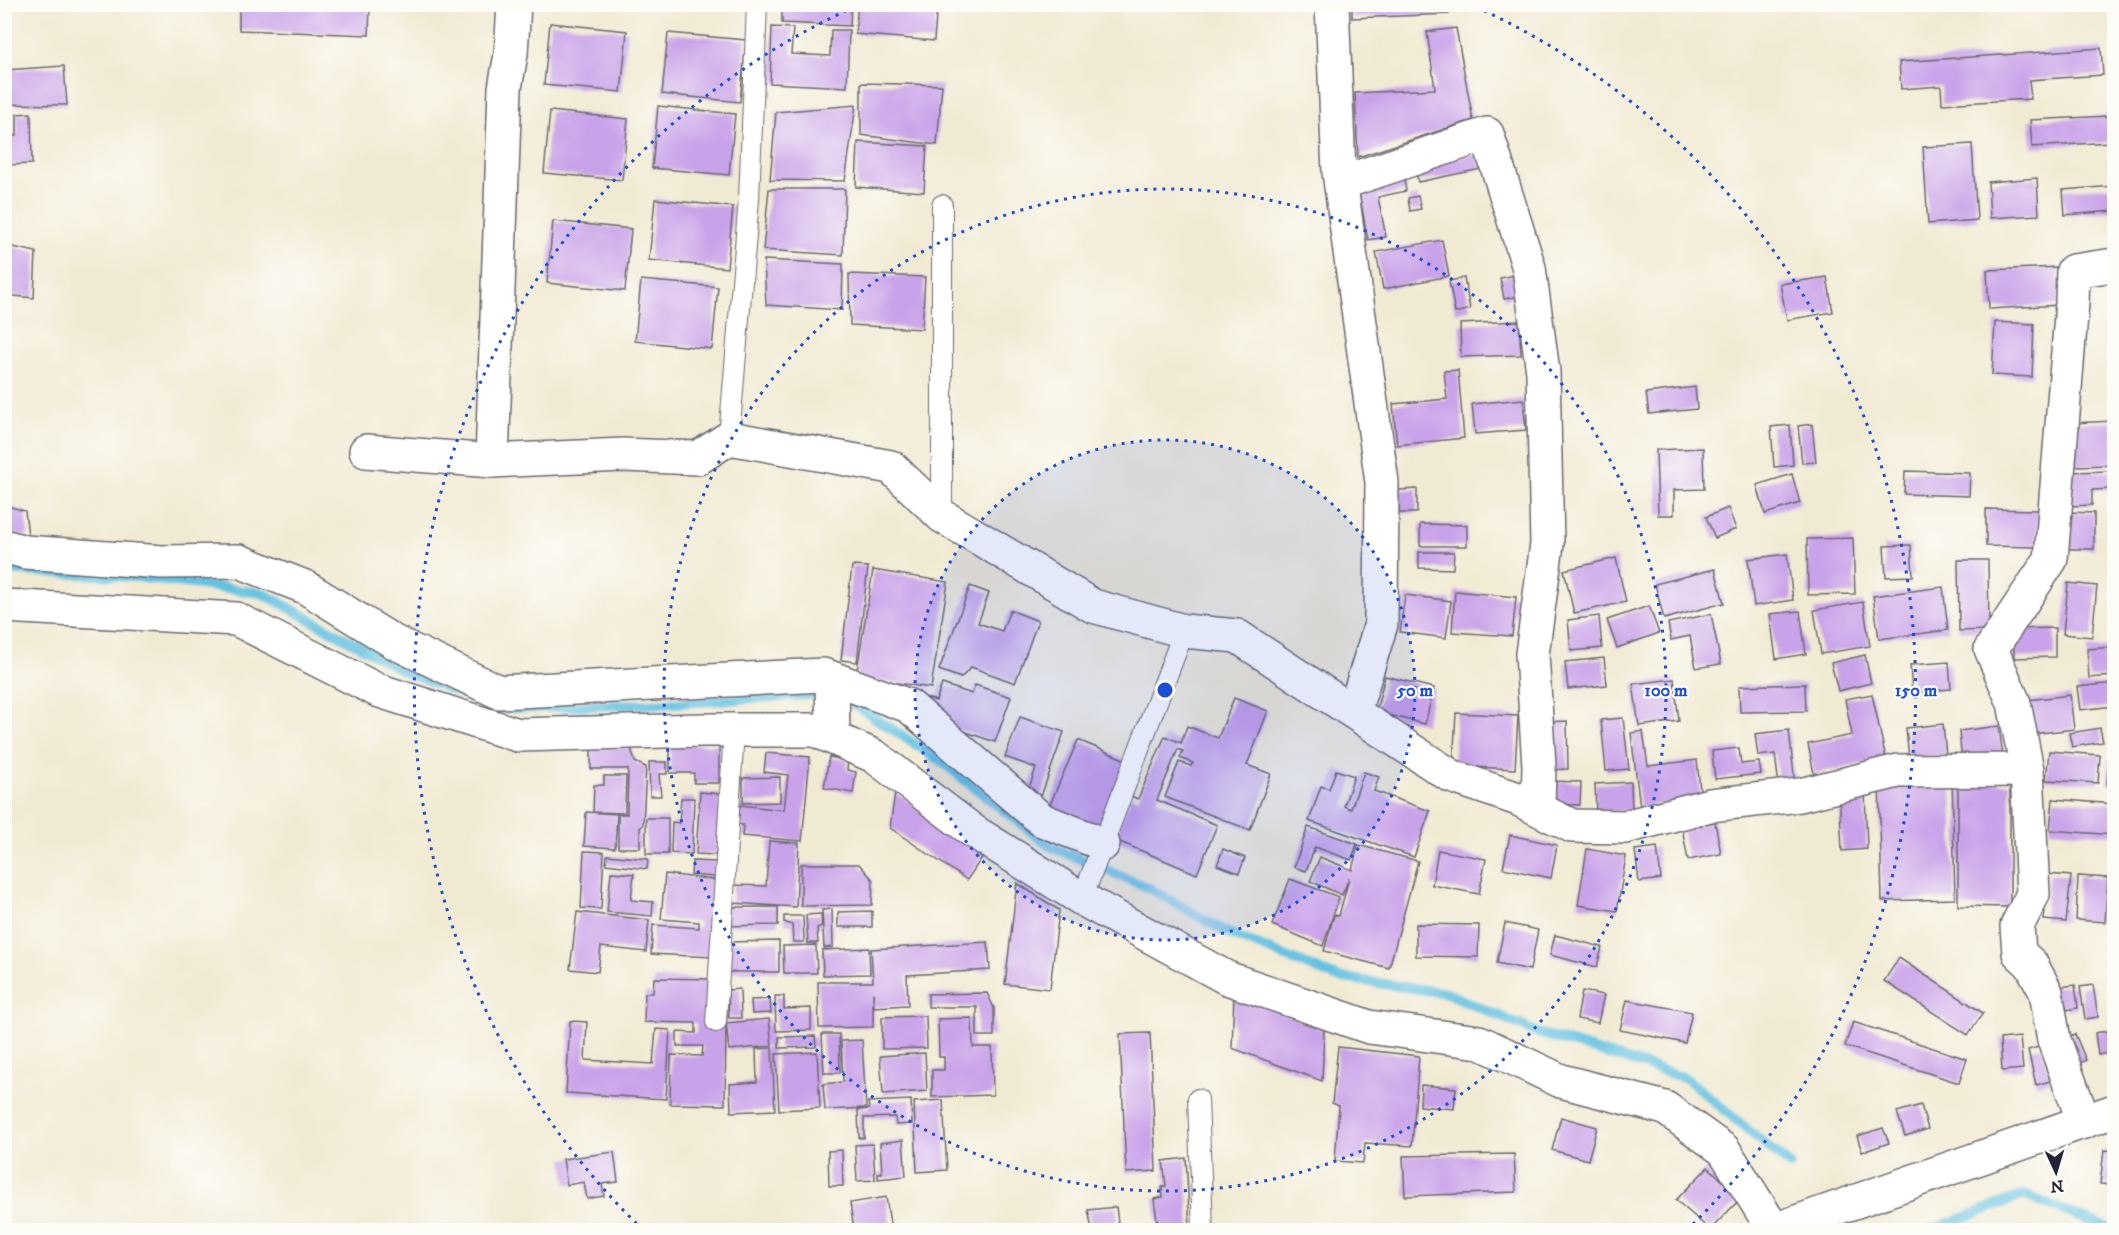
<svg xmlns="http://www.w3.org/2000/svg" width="2119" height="1235" font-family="'IM FELL DW Pica',serif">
<rect width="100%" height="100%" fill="#fdfcf7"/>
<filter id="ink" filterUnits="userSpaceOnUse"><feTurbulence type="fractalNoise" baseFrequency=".0167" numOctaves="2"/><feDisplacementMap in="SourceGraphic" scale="12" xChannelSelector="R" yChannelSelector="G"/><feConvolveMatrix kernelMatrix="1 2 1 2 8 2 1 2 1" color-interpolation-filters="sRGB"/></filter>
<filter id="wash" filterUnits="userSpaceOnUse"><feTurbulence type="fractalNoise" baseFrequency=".008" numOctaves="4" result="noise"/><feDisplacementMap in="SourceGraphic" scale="24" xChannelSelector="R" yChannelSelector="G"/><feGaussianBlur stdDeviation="1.35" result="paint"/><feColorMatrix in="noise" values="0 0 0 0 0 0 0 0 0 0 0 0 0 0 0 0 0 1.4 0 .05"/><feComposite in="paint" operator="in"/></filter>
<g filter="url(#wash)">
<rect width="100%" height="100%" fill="#f1ead3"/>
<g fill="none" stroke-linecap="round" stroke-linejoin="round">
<g stroke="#63c1e1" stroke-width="10">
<path d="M4 570 137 577 262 593 405 671 500 709 679 703 837 693 941 761 1049 846 1149 888 1230 934 1336 977 1447 993 1538 1033 1686 1078 1790 1165"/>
<path d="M1931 1230 2024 1195 2113 1230"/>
</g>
</g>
<g id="blocks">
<g fill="#c9a3e9">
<path d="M239 4H370L369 35 239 30Z"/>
<path d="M782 4H851L850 26 782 23Z"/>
<path d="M858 4H937L934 41 855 34Z"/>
<path d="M1352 4H1448L1449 14 1352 18Z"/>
<path d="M550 23 627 31 621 92 544 85Z"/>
<path d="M772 27 793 28 791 54 830 56 831 30H849L847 87 770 83Z"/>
<path d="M1456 28 1473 120 1358 157 1355 93 1435 89 1427 32Z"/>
<path d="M668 33 746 40 740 102 662 94Z"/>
<path d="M2101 48 2103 75 2029 80 2031 99 1942 104 1941 86 1901 89 1899 62Z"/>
<path d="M64 66 67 105 4 104V70Z"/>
<path d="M861 83 942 85 937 145 861 135Z"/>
<path d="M856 105 845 181 770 180 776 112Z"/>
<path d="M658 106 735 114 729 175 652 168Z"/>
<path d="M550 111 628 119 622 180 544 173Z"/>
<path d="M31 113 32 164 4 165V136H17V114Z"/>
<path d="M2108 116 2110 142 2032 147 2030 120Z"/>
<path d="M858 142 927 146 924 192 856 187Z"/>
<path d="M1972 144 1977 220 1928 224 1923 147Z"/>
<path d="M1478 154 1481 169 1418 182 1415 166Z"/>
<path d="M1403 173 1406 191 1378 197 1386 237 1368 240 1357 182Z"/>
<path d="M2037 178 2039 215 1990 218 1988 182Z"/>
<path d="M2114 186V211L2065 215 2063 190Z"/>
<path d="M769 189H845L843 255 763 250Z"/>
<path d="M1418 196 1421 209 1410 211 1408 198Z"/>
<path d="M655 199 733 207 727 268 649 260Z"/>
<path d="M553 221 631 229 625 291 547 283Z"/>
<path d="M1442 240 1449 276 1383 289 1376 252Z"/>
<path d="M4 245 36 252 34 298 4 295Z"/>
<path d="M764 260 843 264 842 310 766 305Z"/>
<path d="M2058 267 2060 305 1989 309 1987 270Z"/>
<path d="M849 274 925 277 922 329 850 325Z"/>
<path d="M1515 275 1519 296 1504 299 1500 278Z"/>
<path d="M1827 277 1833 312 1787 320 1780 284Z"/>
<path d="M1464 278 1470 309 1455 313 1449 281Z"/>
<path d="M641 280 718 287 712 349 635 341Z"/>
<path d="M1519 321 1521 355 1461 357 1460 324Z"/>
<path d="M1995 322 2034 324 2032 377 1992 375Z"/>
<path d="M1458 370 1464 438 1397 445 1393 404 1447 399 1444 371Z"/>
<path d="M1695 387 1697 409 1649 414 1646 393Z"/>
<path d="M1523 399 1526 430 1475 434 1472 404Z"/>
<path d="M2114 421V465L2073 466 2070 423Z"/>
<path d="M1812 424 1816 462 1802 463 1798 426Z"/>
<path d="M1790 425 1793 465 1774 467 1771 427Z"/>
<path d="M1703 448 1704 489 1674 490V515H1658L1656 450Z"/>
<path d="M1905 471 1970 473 1969 496 1904 494Z"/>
<path d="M2114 471V489L2092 490V505L2071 506 2070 472Z"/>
<path d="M1792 474 1800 503 1765 514 1757 485Z"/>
<path d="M1417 489V513H1399V490Z"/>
<path d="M4 505 25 511 28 535 21 536 4 531Z"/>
<path d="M1728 508 1736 529 1715 538 1706 517Z"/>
<path d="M1986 509 2038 510 2037 547 1986 546Z"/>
<path d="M2069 512 2094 513V549H2068Z"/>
<path d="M1420 524 1467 525V546H1420Z"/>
<path d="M1853 538 1855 594 1808 595 1807 539Z"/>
<path d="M1911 545 1913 576 1886 577 1884 546Z"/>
<path d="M1419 552H1454L1453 569 1419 568Z"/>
<path d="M1787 554 1793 600 1754 606 1748 559Z"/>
<path d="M1616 558 1626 602 1574 613 1564 570Z"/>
<path d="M2114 559V585H2113L2109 560Z"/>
<path d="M1958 560H1988L1989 630 1959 631Z"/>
<path d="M852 566 868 567 857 662 841 660Z"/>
<path d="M1715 569 1724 603 1664 619 1655 584Z"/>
<path d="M873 570 948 582 931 688 877 680 936 701 942 684 972 694 975 685 1011 697 995 742 870 699 856 677Z"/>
<path d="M2068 583 2097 586 2092 637 2063 634Z"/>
<path d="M970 586 989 593 978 623 1002 631 1010 610 1038 621 1015 683 971 667 961 678 939 670Z"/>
<path d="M1943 587 1948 630 1879 639 1873 596Z"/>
<path d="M1455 591 1516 597 1512 636 1452 632Z"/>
<path d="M1405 595 1451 601 1446 638 1400 632Z"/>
<path d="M1863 602 1870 646 1821 654 1814 610Z"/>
<path d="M1649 606 1659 633 1617 648 1607 620Z"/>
<path d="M1800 611 1806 654 1776 659 1770 614Z"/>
<path d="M1711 614 1721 664 1696 668 1690 636 1671 640 1668 623Z"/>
<path d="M1599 616 1602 648 1571 651 1568 620Z"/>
<path d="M2055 628V657L2014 658V629Z"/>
<path d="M2114 647V676L2089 678 2087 649Z"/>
<path d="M1865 655 1871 683 1838 691 1831 663Z"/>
<path d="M1604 658 1607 685 1568 689 1565 662Z"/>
<path d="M1949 662 1951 689 1912 692 1910 665Z"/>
<path d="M1385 676 1434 688 1425 724 1376 712Z"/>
<path d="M1674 679 1679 721 1639 726 1633 684Z"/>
<path d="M2114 683V706L2080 710 2077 687Z"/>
<path d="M1805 684 1806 711 1740 712 1739 686Z"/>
<path d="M1872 694 1886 759 1814 774 1808 744 1852 735 1845 699Z"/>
<path d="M2070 695 2074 729 2032 734 2028 700Z"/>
<path d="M1234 698 1268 711 1247 765 1271 774 1250 830 1165 797 1179 762 1191 766 1193 763 1180 758 1183 751 1178 749 1157 800 1217 825 1197 874 1113 839 1131 796 1138 799 1165 736 1181 743 1187 726 1218 738Z"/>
<path d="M1456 713 1518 716 1515 769 1453 766Z"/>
<path d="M1020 717 1064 732 1040 799 1027 794 1036 768 1005 757Z"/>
<path d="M1623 718 1629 769 1606 771 1601 720Z"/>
<path d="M1567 721 1568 769 1549 770 1547 722Z"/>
<path d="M1943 724 1946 755 1909 759 1906 728Z"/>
<path d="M1999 726 2003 757 1962 762 1959 731Z"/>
<path d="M2100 728 2103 742 2072 747 2069 733Z"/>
<path d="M1789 730 1795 784 1779 786 1775 754 1758 756 1755 734Z"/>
<path d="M1643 731 1648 766 1697 760 1701 799 1640 807 1631 733Z"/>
<path d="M1078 740 1133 763 1102 835 1047 811Z"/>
<path d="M670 744 719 745V783H694V773H670Z"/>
<path d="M591 748H631L635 762 646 767 643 825 640 828V848H618V814H627L628 769H591Z"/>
<path d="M1739 748 1741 764 1759 762 1761 774 1715 779 1712 751Z"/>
<path d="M2049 751 2100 755 2098 783 2046 780Z"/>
<path d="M766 753 810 757 802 841 742 836 743 825 738 824 740 805 784 810 788 775 764 772Z"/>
<path d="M829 757 848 760 847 770 856 772 853 793 824 788Z"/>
<path d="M2109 758 2114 759V785H2107Z"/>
<path d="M649 762H667V774H659L661 796H650Z"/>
<path d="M1336 770 1354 776 1344 806 1351 809 1364 772 1379 777 1374 791 1430 811 1414 857 1309 821 1321 786 1329 789Z"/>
<path d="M604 776H626L625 813 593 812 594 785H604Z"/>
<path d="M780 777V802L743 803V778Z"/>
<path d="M1952 779 1955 899 1882 901 1879 782Z"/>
<path d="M1549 781 1581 782 1580 805 1548 804Z"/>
<path d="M1631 782 1632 811 1596 812 1595 784Z"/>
<path d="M1958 783H2010V907L1958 906Z"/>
<path d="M1865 789 1867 849 1842 851 1839 791Z"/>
<path d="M700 792 720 794 716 855 696 854Z"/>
<path d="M895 792 985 853 967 880 890 828Z"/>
<path d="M681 798H694L692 854 671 853 672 822 679 823Z"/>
<path d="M2053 799 2114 804V835L2050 830Z"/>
<path d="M586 812 617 814 615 848 584 846Z"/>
<rect x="646" y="818" width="22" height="36"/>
<path d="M1715 822 1721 854 1688 860 1682 828Z"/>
<path d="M1308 827 1357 844 1351 860 1315 847 1306 871 1294 867Z"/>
<path d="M1510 835 1557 845 1551 878 1503 868Z"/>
<path d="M769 841 799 843 796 907 732 903 733 885 766 886Z"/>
<path d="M1358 845 1418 861 1389 968 1324 951 1334 915 1339 916 1349 878 1342 895 1310 881 1320 857 1352 870Z"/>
<path d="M1657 847 1661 879 1639 882 1635 850Z"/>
<path d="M1223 849 1245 858 1239 873 1217 865Z"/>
<path d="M1587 849 1626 856 1617 911 1578 905Z"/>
<path d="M1438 850 1486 859 1479 894 1432 885Z"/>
<path d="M584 851 604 852 601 909 581 908Z"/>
<path d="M607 855 648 859 647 869 606 864Z"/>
<path d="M692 861 717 862 716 877 691 875Z"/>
<path d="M801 864H859L873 880 872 905 801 906Z"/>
<path d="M611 872 634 874 631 900 653 902 652 916 607 912Z"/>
<path d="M665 874 716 880 712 957 651 954 653 925 699 928V922L661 919Z"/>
<path d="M2048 874 2071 876 2066 922 2044 920Z"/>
<path d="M2078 876 2108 878 2105 922 2076 920Z"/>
<path d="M1290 879 1339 897 1323 946 1272 925Z"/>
<path d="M1017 883 1059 910 1050 989 1005 984Z"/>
<path d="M721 907H778V925L720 926Z"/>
<path d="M832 909 833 947 824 948 822 910Z"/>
<path d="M872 911V927H838V912Z"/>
<path d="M577 912 649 920 646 952 601 947 598 972 570 969Z"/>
<path d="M821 914 822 926 817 928 818 943H808L806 915Z"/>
<path d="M784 916H803L804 942H793L792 925 784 922Z"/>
<path d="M1505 923 1538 930 1530 970 1497 963Z"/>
<path d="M1416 924 1479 925 1478 957 1416 956Z"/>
<path d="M1555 935 1602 947 1597 967 1550 955Z"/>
<path d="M779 941V972H721V942Z"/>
<path d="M988 942 990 970 907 975 908 1005 874 1007 873 992V1027L819 1028 818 982H873L871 949Z"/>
<path d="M816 945 817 973H784L783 946Z"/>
<path d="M869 948 870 974 823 975 822 950Z"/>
<path d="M1899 958 1983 1013 1968 1035 1884 981Z"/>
<path d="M654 978 713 979 712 1015H727L726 1023 769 1019 772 1046 729 1050 726 1023 725 1105 670 1104 671 1055 702 1056 703 1046H677V1032L696 1033V1023L644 1022 645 993H653Z"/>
<path d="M2075 985 2078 1008 2067 1010 2066 1006 2053 1008 2050 988Z"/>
<path d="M2093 985 2098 1017 2085 1019 2080 987Z"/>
<path d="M740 989 741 1018H729L728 990Z"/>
<path d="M1582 991 1604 995 1598 1023 1577 1019Z"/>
<path d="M987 993 994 1008V1036H977V1007H928V994Z"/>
<path d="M1234 994 1324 1030 1322 1081 1232 1048Z"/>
<path d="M775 996H784V1009L811 1008V1030L776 1031Z"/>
<path d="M770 999 771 1013 752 1014 751 1000Z"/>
<path d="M1627 1000 1692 1012 1685 1043 1620 1030Z"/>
<path d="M926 1016 927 1048 882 1049V1017Z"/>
<path d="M972 1018 973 1047H992L993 1095 932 1097V1070H944V1057H939L938 1019Z"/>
<path d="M570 1021 587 1022 585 1060 653 1064 656 1029 670 1030 666 1099 566 1093Z"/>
<path d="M1853 1022 1967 1059 1959 1083 1845 1046Z"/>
<path d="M2114 1030V1052L2098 1055 2095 1033Z"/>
<path d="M1150 1033 1156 1171 1126 1173 1120 1034Z"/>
<path d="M822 1034H839L840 1073H824Z"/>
<path d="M2075 1034 2086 1060 2072 1066 2061 1040Z"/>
<path d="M815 1036 816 1047 779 1048V1037Z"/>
<path d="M2020 1037 2023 1069 2002 1071 2000 1039Z"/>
<path d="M862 1040 866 1108 825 1110 823 1084 843 1082 841 1041Z"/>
<path d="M2042 1046 2050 1081 2036 1085 2028 1050Z"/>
<path d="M1338 1047 1419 1056 1412 1146 1365 1143 1363 1163 1335 1161 1339 1106 1332 1103Z"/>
<path d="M772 1048 775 1110 731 1112 730 1084 757 1082 756 1049Z"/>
<path d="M817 1052 820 1108 779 1110 776 1054Z"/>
<path d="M925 1053 927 1091 883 1094 880 1056Z"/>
<path d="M1421 1085 1456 1088 1454 1109 1420 1106Z"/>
<path d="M911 1100 912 1124 896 1125 895 1117 864 1118V1138H859L858 1110 869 1109 868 1102Z"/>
<path d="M943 1100 947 1170 917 1172 914 1102Z"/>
<path d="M1921 1105 1928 1129 1905 1136 1897 1112Z"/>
<path d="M1561 1117 1597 1127 1588 1160 1552 1150Z"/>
<path d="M1883 1128 1889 1143 1862 1152 1857 1136Z"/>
<path d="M903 1140 906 1176 878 1179V1173H882L880 1143Z"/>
<path d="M873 1144 875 1180 857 1181 855 1145Z"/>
<path d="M842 1150 843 1186H829L828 1151Z"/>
<path d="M2104 1150 2114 1151V1185L2100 1184Z"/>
<path d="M614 1152 618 1182 602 1184 604 1196 587 1199 584 1182 567 1185 563 1159Z"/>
<path d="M1514 1154 1516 1192 1405 1196 1403 1156Z"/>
<path d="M1186 1158 1190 1230H1145V1228L1158 1226 1154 1199 1163 1197 1162 1187 1166 1186 1163 1161Z"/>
<path d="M1708 1167 1741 1198 1710 1230 1676 1200Z"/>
<path d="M886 1197 891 1230H854L850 1203Z"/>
<path d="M1116 1207 1119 1230H1092L1088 1210Z"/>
</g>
</g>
</g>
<g filter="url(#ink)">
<use href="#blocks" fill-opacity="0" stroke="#6a6870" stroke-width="1.5"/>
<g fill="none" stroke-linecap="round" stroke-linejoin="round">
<g stroke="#6a6870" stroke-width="22">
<g id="lane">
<path d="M729 438 749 199 757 4"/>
<path d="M942 516V205"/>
<path d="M1082 899 1184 631"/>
<path d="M716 1022 734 730"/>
<path d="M1198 1099 1203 1230"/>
</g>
</g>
<g stroke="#6a6870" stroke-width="36">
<g id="street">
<path d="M1332 4 1339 172 1382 482 1381 624 1354 712"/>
<path d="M1341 183 1487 134 1529 268 1543 372 1547 544 1532 654 1539 766 1538 808"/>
<path d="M366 451 492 461 623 455 698 458 729 438 891 467 942 516 1093 606 1184 631 1237 636 1451 776 1518 799 1572 826 1625 827 1710 805 1800 795 1898 771 2027 770"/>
<path d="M492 461 505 88 511 54 514 4"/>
<path d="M4 546 25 552 162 562 239 561 305 587 394 642 499 692 823 675 909 706 1042 820 1103 844"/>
<path d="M4 606 236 619 377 690 518 735 702 730H815L874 756 973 831 1082 899 1227 978 1369 1027 1479 1042 1561 1081 1665 1108 1724 1150 1774 1230"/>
<path d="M832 678 833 737"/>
<path d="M2084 1122 2054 1040 2046 992 2031 964 2019 953 2017 926 2033 894 2027 770 2014 703 1991 649 2051 559 2072 303 2073 271 2114 265"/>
</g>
</g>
<g stroke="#6a6870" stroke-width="36">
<path id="secondary" d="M1774 1230 2114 1111"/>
</g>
<use href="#lane" stroke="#fff" stroke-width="20"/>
<use href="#street" stroke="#fff" stroke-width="33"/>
<use href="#secondary" stroke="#fff" stroke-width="33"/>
</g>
</g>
<circle cx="1165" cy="690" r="250" fill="#1d4ed8" fill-opacity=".12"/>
<g fill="none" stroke="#1d4ed8" stroke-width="3" stroke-dasharray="3 6">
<circle cx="1165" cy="690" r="250"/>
<circle cx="1165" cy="690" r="501"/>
<path d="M643 1230A751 751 0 0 1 854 7M1476 7A751 751 0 0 1 1687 1230"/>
</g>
<circle cx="1165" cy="690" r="9" fill="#1d4ed8" stroke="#fdfcf7" stroke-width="3"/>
<g font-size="18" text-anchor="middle" font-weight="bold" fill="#1d4ed8" stroke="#fdfcf7" stroke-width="4.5" stroke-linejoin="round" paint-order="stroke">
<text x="1415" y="696">50 m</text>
<text x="1666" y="696">100 m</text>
<text x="1916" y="696">150 m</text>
</g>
<rect width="2119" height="1235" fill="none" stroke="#fdfcf7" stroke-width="24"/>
<g transform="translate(2056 1172) rotate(176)" stroke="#fdfcf7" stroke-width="4.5" paint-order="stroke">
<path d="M0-4.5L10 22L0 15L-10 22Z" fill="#22223b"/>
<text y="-9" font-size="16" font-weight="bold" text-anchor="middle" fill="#22223b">N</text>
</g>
</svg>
